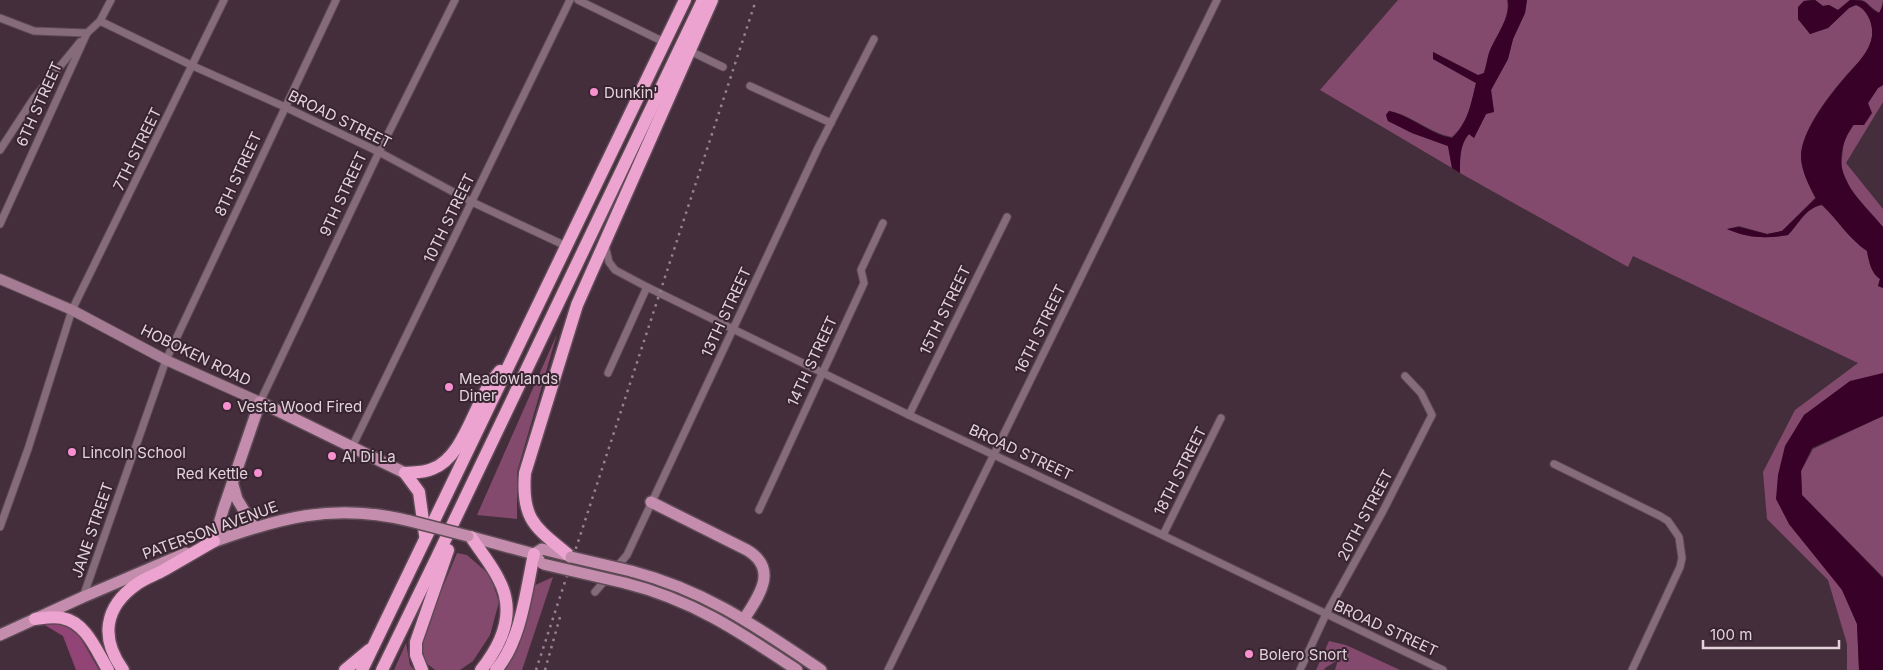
<svg xmlns="http://www.w3.org/2000/svg" width="1883" height="670" font-family="Inter,sans-serif">
<rect width="100%" height="100%" fill="#442e3b"/>
<g fill="#834a6d">
<path d="M1398 0H1507C1511 18 1495 37 1489 53 1487 59 1486 66 1484 73L1478 76 1433 52V59L1476 83C1471 104 1468 123 1452 137 1429 133 1412 115 1389 111L1386 115 1388 121 1412 133 1448 146 1452 168 1320 90Z"/>
<path d="M1527 0H1810L1804 1 1798 7V19L1810 34 1828 28 1849 8 1856 5C1869 10 1875 28 1871 41 1867 55 1854 67 1844 78 1828 96 1800 133 1801 158 1802 172 1809 185 1815 198L1782 231 1767 234 1739 226 1727 229C1748 238 1766 239 1788 235 1798 225 1806 207 1822 205 1838 220 1849 239 1867 251 1869 262 1871 273 1880 279L1878 286 1883 288V373L1804 415 1789 524 1842 589 1857 624 1859 670H1847V644L1828 580 1767 519 1763 472 1795 410 1858 363 1633 256 1628 267 1460 173C1460 159 1460 145 1469 134L1474 138 1486 114 1494 111 1491 90 1508 59 1513 39 1525 13Z"/>
<path d="M1815 0H1850L1838 10 1829 5 1823 6Z"/>
<path d="M1862 0H1883L1880 13C1872 9 1869 3 1862 0Z"/>
<path d="M1883 85V102L1846 163 1883 209V227L1852 192 1841 168 1844 140 1878 88Z"/>
<path d="M557 334 517 472V519L477 515Z"/>
<path d="M1883 416V577L1802 495 1801 471 1813 449Z"/>
<path d="M457 553 467 555 490 575 499 602 490 635 473 661 460 670H435L425 662 420 642Z"/>
<path d="M553 577 522 670H504L520 636 531 587Z"/>
<path d="M1329 641 1346 645 1400 670H1335L1338 660 1325 668 1324 670H1316Z"/>
<path d="M406 643 410 665 414 670H394Z"/>
</g>
<path fill="#914475" d="M63 622 80 637 99 670H76L63 636 43 624Z"/>
<g fill="#380128">
<path d="M1508 0H1527L1525 13 1513 39 1508 59 1491 90 1494 112 1486 114 1474 138 1469 134C1459 145 1460 159 1460 173L1452 168 1448 146 1412 133 1388 121 1386 115 1389 111C1412 116 1429 134 1452 138 1468 123 1471 104 1476 83L1433 59V52L1478 75 1484 73C1486 67 1487 60 1489 53 1495 37 1511 18 1508 0Z"/>
<path d="M1815 0 1823 6 1829 5 1838 10 1850 0C1872 0 1863 5 1879 13L1883 5V85L1878 88 1868 103 1872 113 1864 125H1853C1824 171 1854 193 1883 227V288L1878 286 1880 279C1871 273 1869 262 1867 251 1849 239 1838 220 1822 205 1806 207 1798 225 1788 235 1765 239 1748 238 1727 229L1739 227 1767 234 1782 231 1816 198C1809 186 1802 172 1801 158 1800 134 1827 99 1842 81 1852 68 1866 57 1871 41 1875 28 1869 10 1856 5L1849 8 1828 28 1810 34 1798 19V7L1804 1Z"/>
<path d="M1883 373V416L1812 448 1801 471 1802 495 1883 578V670H1859L1857 624 1842 590 1789 524 1776 499 1778 475 1785 446 1804 415 1850 381Z"/>
</g>
<g fill="none" stroke-linecap="round" stroke-linejoin="round">
<g stroke="#5e4b56" stroke-width="9">
<g id="street">
<path d="M578 0 664 42"/>
<path d="M0 18 34 31 87 33"/>
<path d="M100 21 193 66 285 107 379 152 472 202 566 246"/>
<path d="M690 51 723 67"/>
<path d="M750 86 831 123"/>
<path d="M0 150 34 98 80 42"/>
<path d="M0 224 87 33 100 21 111 0"/>
<path d="M605 245 609 262 615 270 647 287 909 415 1079 495 1443 670"/>
<path d="M608 373 647 287"/>
<path d="M260 402 379 152 455 0"/>
<path d="M909 415 1007 217"/>
<path d="M352 447 570 0"/>
<path d="M1554 464 1660 516 1668 521 1679 537 1682 558 1680 567 1632 670"/>
<path d="M759 510 864 283 861 270 883 223"/>
<path d="M0 527 28 449 72 310 224 0"/>
<path d="M1163 535 1221 418"/>
<path d="M595 592 627 555 818 148 874 39"/>
<path d="M83 597 166 360 336 0"/>
<path d="M888 670 1217 0"/>
<path d="M1300 670 1326 614 1383 511 1432 415 1421 393 1405 376"/>
</g>
</g>
<g stroke="#5e4b56" stroke-width="12">
<path id="secondary" d="M0 279 72 310 166 360 260 402"/>
</g>
<g stroke="#5e4b56" stroke-width="14">
<g id="primary">
<path d="M233 485 237 499 254 527"/>
<path d="M651 502 747 550C779 569 759 596 744 619"/>
<path d="M468 536 534 554 540 561"/>
<path d="M214 541 223 510 260 402 405 473"/>
<path d="M205 545C277 518 333 502 410 521"/>
<path d="M534 554 542 549 570 556"/>
<path d="M631 571C707 591 757 627 821 670"/>
<path d="M625 583C693 600 740 632 797 670"/>
<path d="M0 635 83 597 186 553"/>
</g>
</g>
<g stroke="#5e4b56" stroke-width="15">
<g id="highway">
<path d="M405 473C414 472 423 473 432 469 461 459 473 411 488 387 492 381 496 376 500 371"/>
<path d="M405 473 419 492 425 535"/>
<path d="M471 537C480 551 492 565 499 580 516 612 502 644 481 670"/>
<path d="M571 557C537 528 521 522 525 473L577 305 712 0"/>
<path d="M35 619C43 618 54 616 62 618 86 622 97 652 108 670"/>
<path d="M123 670C100 638 104 607 137 584 145 578 155 575 164 570 181 560 197 551 214 541"/>
<path d="M345 670 369 650"/>
<path d="M362 670 685 0"/>
<path d="M382 670 436 559 703 0"/>
<path d="M422 670 416 655V642L448 550"/>
<path d="M496 670C521 641 526 591 534 554"/>
</g>
</g>
<use href="#street" stroke="#866c7b" stroke-width="7"/>
<use href="#secondary" stroke="#a57c94" stroke-width="10"/>
<use href="#primary" stroke="#c48dad" stroke-width="11"/>
<use href="#highway" stroke="#eda3cf" stroke-width="12"/>
<g stroke="#94828c" stroke-width="2.5" stroke-dasharray="2.5 5" stroke-linecap="butt">
<path d="M536 670 756 0"/>
<path d="M545 670 560 617"/>
</g>
<g stroke="#5e4b56" stroke-width="14" stroke-linecap="butt">
<g id="primary-bridge">
<path d="M410 521 468 536"/>
<path d="M571 557 631 571"/>
<path d="M543 564 625 583"/>
</g>
</g>
<use href="#primary-bridge" stroke="#c48dad" stroke-width="11"/>
</g>
<g fill="#f690cf" stroke="#392431" stroke-width="2">
<circle cx="594" cy="92" r="5"/>
<circle cx="449" cy="387" r="5"/>
<circle cx="227" cy="406" r="5"/>
<circle cx="72" cy="452" r="5"/>
<circle cx="332" cy="456" r="5"/>
<circle cx="258" cy="473" r="5"/>
<circle cx="1249" cy="654" r="5"/>
</g>
<g text-anchor="middle" dominant-baseline="central" stroke-width="4" stroke-linejoin="round" paint-order="stroke">
<g font-size="15" fill="#e2d3db" stroke="#392431" text-anchor="start">
<text x="604" y="92">Dunkin'</text>
<text x="459" y="378">Meadowlands<tspan x="459" dy="17">Diner</tspan></text>
<text x="237" y="406">Vesta Wood Fired</text>
<text x="82" y="452">Lincoln School</text>
<text x="342" y="456">Al Di La</text>
<text x="248" y="473" text-anchor="end">Red Kettle</text>
<text x="1259" y="654">Bolero Snort</text>
</g>
<g font-size="15" fill="#e2d3db" stroke="#392431">
<text transform="translate(39 104) rotate(-66)">6TH STREET</text>
<text transform="translate(340 119) rotate(26)">BROAD STREET</text>
<text transform="translate(137 149) rotate(-64)">7TH STREET</text>
<text transform="translate(238 174) rotate(-65)">8TH STREET</text>
<text transform="translate(343 194) rotate(-65)">9TH STREET</text>
<text transform="translate(449 218) rotate(-64)">10TH STREET</text>
<text transform="translate(945 310) rotate(-64)">15TH STREET</text>
<text transform="translate(726 312) rotate(-65)">13TH STREET</text>
<text transform="translate(1040 329) rotate(-64)">16TH STREET</text>
<text transform="translate(196 355) rotate(26)">HOBOKEN ROAD</text>
<text transform="translate(812 361) rotate(-65)">14TH STREET</text>
<text transform="translate(1021 452) rotate(25)">BROAD STREET</text>
<text transform="translate(1180 471) rotate(-63)">18TH STREET</text>
<text transform="translate(1365 515) rotate(-62)">20TH STREET</text>
<text transform="translate(92 530) rotate(-71)">JANE STREET</text>
<text transform="translate(210 530) rotate(-20)">PATERSON AVENUE</text>
<text transform="translate(1386 628) rotate(25)">BROAD STREET</text>
</g>
</g>
<path d="M1703 640v8h136v-8" fill="none" stroke="#e2d3db" stroke-width="2.5"/>
<text x="1710" y="640" font-size="15" fill="#e2d3db" stroke="#392431" stroke-width="4" paint-order="stroke">100 m</text>
</svg>
